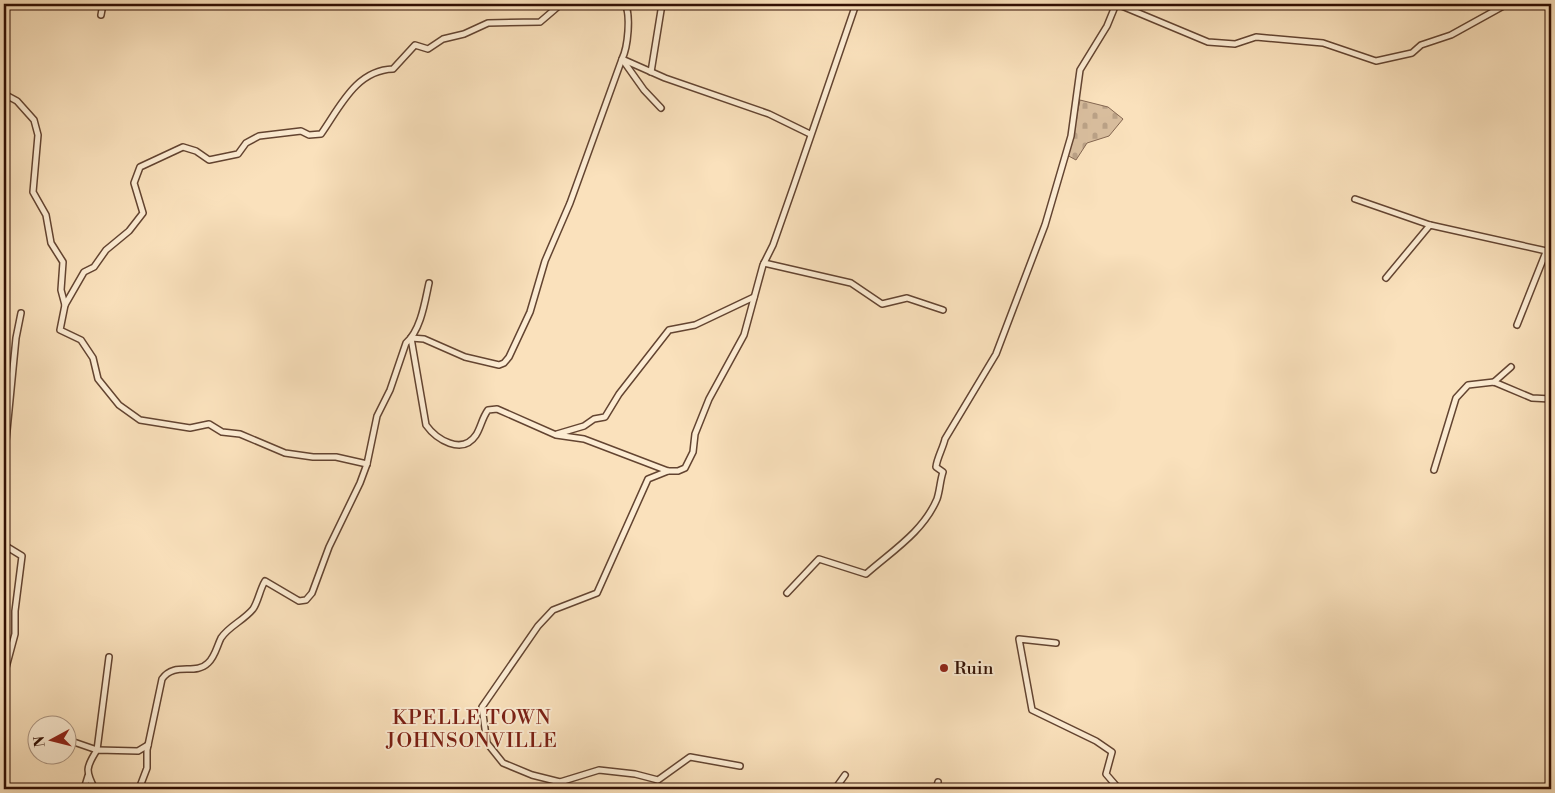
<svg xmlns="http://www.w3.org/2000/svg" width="1555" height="793" font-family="'Libre Bodoni',serif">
<defs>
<pattern id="cemetery-stones" width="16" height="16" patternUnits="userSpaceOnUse" patternTransform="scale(1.25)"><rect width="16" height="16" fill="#d8bd9d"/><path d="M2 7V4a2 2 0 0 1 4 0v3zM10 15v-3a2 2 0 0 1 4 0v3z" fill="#baa186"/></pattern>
</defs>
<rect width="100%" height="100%" fill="#fae1bc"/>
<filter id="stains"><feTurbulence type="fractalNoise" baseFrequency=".004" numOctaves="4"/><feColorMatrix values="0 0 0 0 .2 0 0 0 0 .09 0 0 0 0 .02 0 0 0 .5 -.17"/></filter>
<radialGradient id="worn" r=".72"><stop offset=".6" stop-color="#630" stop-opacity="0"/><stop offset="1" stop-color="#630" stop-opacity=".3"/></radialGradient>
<path fill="url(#cemetery-stones)" stroke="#846650" d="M1080 100 1108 107 1123 119 1109 136 1087 143 1076 160 1065 154 1072 137Z"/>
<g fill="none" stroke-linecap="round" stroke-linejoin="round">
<g stroke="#634431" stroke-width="8">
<g id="street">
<path d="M625 4C631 15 628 47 622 59L644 90 661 108"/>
<path d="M1117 4 1208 42 1235 44 1256 37 1323 43 1376 61 1412 53 1421 45 1451 35 1507 4"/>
<path d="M101 15 103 4"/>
<path d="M651 72 662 4"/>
<path d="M4 94 17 101 34 120 38 135 33 192 46 215 51 243 63 262 61 290 65 305 60 330 81 340 93 358 98 379 119 405 140 420 190 428 209 424 222 432 240 434 285 453 313 457H336L367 464"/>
<path d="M1355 199 1430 225"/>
<path d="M764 263 851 283 882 304 907 298 943 310"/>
<path d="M1386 278 1430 225 1551 252"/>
<path d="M65 305 84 272 94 267 106 250 129 231 143 213 134 183 140 167 183 147 196 151 209 160 238 154 246 143 259 136 301 131 309 135 321 134C340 107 356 70 393 69L415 45 428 49 443 39 464 34 488 23 540 22 561 4"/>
<path d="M1517 325 1546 252"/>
<path d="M411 338 426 425C436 439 462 456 476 435 481 427 482 418 488 410L497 409 556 435 584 439 668 471H678L685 468 693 452 695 434 709 399 744 335 763 265 773 245 794 185 856 4"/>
<path d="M411 338 424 339 465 357 499 365 504 363 509 357 530 312 545 261 570 203 622 59 665 78 769 114 810 134"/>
<path d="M1494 382 1511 367"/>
<path d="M557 434 584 426 594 419 605 417 619 394 669 330 695 325 754 297"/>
<path d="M4 461 16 338 21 313"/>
<path d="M4 466V513"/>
<path d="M1434 470 1456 398 1468 385 1494 382 1532 398 1551 399"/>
<path d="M668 471 648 479 597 593 553 610 538 626 482 707 487 743 503 763 532 775 560 782 599 770 635 774 658 780 690 757 740 766"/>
<path d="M4 545 22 556 15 611V634L4 675"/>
<path d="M787 593 819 559 866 574C892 551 923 532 937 499 940 490 940 481 943 472L936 467C937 458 943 448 945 439L996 354 1045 225 1071 136 1080 70 1107 26 1116 4"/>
<path d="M1056 643 1019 639 1032 710 1096 741 1112 752 1106 774 1119 789"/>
<path d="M68 740 97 750 109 657"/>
<path d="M84 789 88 776"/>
<path d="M95 789C85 771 86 767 97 750L138 751 148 745"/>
<path d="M139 789 147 768V750L162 679C175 661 195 676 208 663 215 657 217 646 221 638 229 626 243 621 253 609 258 602 260 589 265 581L299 601 306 600 312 593 329 547 360 483 367 464 377 416 390 390 406 343C421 330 425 301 429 283"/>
<path d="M835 789 845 775"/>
<path d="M936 789 938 782"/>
</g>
</g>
<use href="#street" stroke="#fcecd3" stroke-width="5"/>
</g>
<circle fill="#8f2418" stroke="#fcecd3" stroke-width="2" cx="944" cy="668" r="5"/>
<g text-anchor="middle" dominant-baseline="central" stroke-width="4" stroke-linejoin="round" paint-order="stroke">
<g font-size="18" fill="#310f03" stroke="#fcecd3" text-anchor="start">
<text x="954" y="668">Ruin</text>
</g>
<g font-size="20" letter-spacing="1" fill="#7a1f14" stroke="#fcecd3">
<text x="472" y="718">KPELLE TOWN<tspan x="472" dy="23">JOHNSONVILLE</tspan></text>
</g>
</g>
<rect width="1555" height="793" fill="none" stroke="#fae1bc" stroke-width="20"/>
<rect x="5" y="5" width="1545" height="783" fill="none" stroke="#310f03" stroke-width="2.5"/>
<rect x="10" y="10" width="1535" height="773" fill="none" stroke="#310f03"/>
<g transform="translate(52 740) rotate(263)"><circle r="24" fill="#fcecd3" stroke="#ab9480"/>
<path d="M0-4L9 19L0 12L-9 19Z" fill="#8f2418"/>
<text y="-8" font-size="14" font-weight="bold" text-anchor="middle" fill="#310f03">N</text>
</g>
<rect width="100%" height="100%" filter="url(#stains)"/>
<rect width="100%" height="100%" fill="url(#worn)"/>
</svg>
